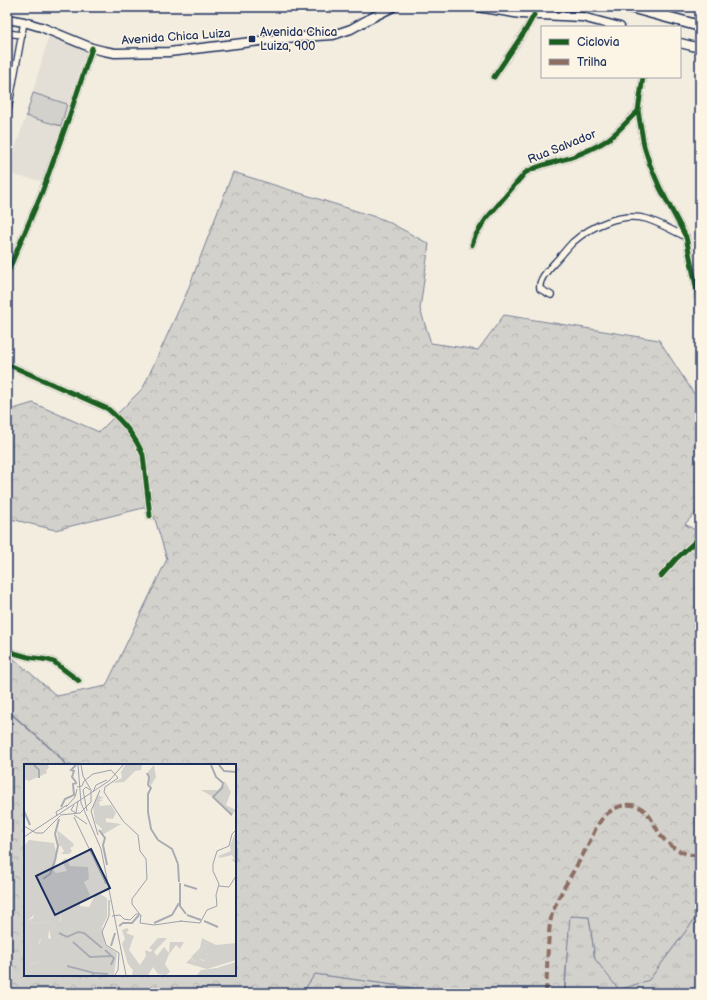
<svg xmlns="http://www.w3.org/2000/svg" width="707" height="1000" font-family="'Balsamiq Sans',sans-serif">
<defs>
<pattern id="grass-tufts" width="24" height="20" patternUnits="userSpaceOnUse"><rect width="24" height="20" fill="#d3d1cc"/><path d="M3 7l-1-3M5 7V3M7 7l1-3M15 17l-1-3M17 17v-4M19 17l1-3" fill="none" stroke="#b5b4b2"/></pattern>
<pattern id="forest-crowns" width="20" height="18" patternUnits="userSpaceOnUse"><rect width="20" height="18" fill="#d3d1cc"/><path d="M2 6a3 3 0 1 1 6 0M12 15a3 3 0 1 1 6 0" fill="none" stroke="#b5b4b2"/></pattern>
</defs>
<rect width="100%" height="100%" fill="#f3ede0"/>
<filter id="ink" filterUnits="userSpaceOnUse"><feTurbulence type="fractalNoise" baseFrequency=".025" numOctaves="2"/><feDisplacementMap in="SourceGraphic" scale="8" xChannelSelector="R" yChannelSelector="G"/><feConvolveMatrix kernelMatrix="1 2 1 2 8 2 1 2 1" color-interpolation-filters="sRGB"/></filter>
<g filter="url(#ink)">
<path fill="#e3dfd6" d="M49 35 86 50 42 181 7 174V172L26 116Z"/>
<g fill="url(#grass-tufts)" stroke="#778095">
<path d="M700 912V993H565L569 916 589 917 595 959 649 980Z"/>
<path d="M315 974 408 987 428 993H302Z"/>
</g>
<path fill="url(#forest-crowns)" stroke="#778095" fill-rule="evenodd" d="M233 172 385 220 429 244 420 309 431 343 478 350 504 315 659 340 700 403V508L685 524 700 533V912L649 980 619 990 595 959 589 917 570 916 564 993H428L408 987 315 974 302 993H7V653L57 696 106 686 167 559 151 506 55 530 7 518V411L33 403 99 432 143 388 187 292ZM25 765H235V975H25Z"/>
<path fill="#d3d1cc" stroke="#778095" d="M33 93 67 104 61 126 26 116Z"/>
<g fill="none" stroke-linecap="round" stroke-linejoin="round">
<path stroke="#707a91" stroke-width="1.5" d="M7 710 58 755 66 765"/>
<g stroke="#1b2f5e" stroke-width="8">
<g id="street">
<path d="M7 33 22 35"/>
<path d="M494 77 525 31 534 15"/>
<path d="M643 77 638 111 644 146 650 165 660 188 686 237 697 292 700 320"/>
<path d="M7 116 24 22"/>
<path d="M472 245 475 236 486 219 525 173C541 163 555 163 572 157 585 152 600 146 611 137 621 129 629 119 638 111"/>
<path d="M7 274 42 192 68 120 92 48"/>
<path d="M551 295 540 289C538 279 550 268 556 261 562 255 567 248 573 242 591 226 621 212 647 219 660 223 673 231 686 237"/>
<path d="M7 364 108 409C122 421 136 438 143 455L150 516"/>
<path d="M661 576 676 559 700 537"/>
<path d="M7 651 28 657 48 660 54 662 79 681"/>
</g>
</g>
<g stroke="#1b2f5e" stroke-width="11">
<g id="secondary">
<path d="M477 7 521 14 582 17 620 27"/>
<path d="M7 19 24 22 41 27 92 48 104 51 115 53 169 52 285 38 333 35 351 29 369 19 393 7"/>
<path d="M680 43 700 48"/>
</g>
</g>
<g stroke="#1b2f5e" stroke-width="13">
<path id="highway" d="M630 7 700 26"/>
</g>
<use href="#street" stroke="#fcf5e5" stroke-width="5.5"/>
<use href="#secondary" stroke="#fcf5e5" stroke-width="8"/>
<use href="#highway" stroke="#fcf5e5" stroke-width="10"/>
<path stroke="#8d6e63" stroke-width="4" stroke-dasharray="8 4" stroke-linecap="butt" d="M546 993C547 978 547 963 548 947 549 936 549 925 552 914 560 891 575 870 586 849 592 838 597 821 608 813 617 806 628 802 639 807 651 813 654 826 661 836 670 847 685 857 700 855"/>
<g stroke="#fcf5e5" stroke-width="8">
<g id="cycleway">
<path d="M494 77 525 31 534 15"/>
<path d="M643 77 638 111 644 146 650 165 660 188 686 237 697 292 700 320"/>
<path d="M472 245 475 236 486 219 525 173C541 163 555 163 572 157 585 152 600 146 611 137 621 129 629 119 638 111"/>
<path d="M7 274 42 192 68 120 92 48"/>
<path d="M7 364 108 409C122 421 136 438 143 455L150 516"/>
<path d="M661 576 676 559 700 537"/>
<path d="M7 651 28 657 48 660 54 662 79 681"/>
</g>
</g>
<use href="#cycleway" stroke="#1b5e20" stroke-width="5"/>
</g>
</g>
<rect fill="#1b2f5e" stroke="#fcf5e5" stroke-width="1.5" x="248" y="35" width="8" height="8" rx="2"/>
<g text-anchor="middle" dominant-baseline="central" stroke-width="3" stroke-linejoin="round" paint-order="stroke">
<g font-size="12" fill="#1b2f5e" stroke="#fcf5e5" text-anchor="start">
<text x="260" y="32">Avenida Chica<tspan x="260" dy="14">Luiza, 900</tspan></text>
</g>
<g font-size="12" fill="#1b2f5e" stroke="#fcf5e5">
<text transform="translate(176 37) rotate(-4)">Avenida Chica Luiza</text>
<text transform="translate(562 147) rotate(-22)">Rua Salvador</text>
</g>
</g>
<g transform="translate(24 764)">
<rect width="212" height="212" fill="#f3ede0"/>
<path d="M18 128 22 129 25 142 32 141 30 148 36 149V157L42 161 38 167 33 166 27 157 12 160 4 157 9 154 15 129ZM22 173 27 175 21 195 5 201 4 189 10 181 16 179 17 174ZM178 174 192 181 212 179V185H194L184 189 181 196 172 195 171 198 167 193 176 184Z" fill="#d3d1cc"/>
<path d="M0 1H24L25 4 22 6 23 9 5 17 0 15ZM101 1H118L117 6 111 7 100 18 88 19 98 14 97 8ZM130 1 132 13 126 23 124 8ZM201 17 207 28 202 41 212 46 207 52 189 33 177 26H194ZM74 31 80 34 74 35 79 36 75 38 76 42 87 41 92 49 89 55 82 54V58L97 60 80 70 76 69 78 65 71 58 69 43ZM33 66 49 79 50 82 46 84 48 87 45 90H37L40 87 37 82H35ZM5 76 30 79 33 92 30 107 32 109 43 107 38 97 42 94 46 102 64 103 65 115 60 118 66 131 62 137H56V142L65 143 71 131 76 130 83 134V153L78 163 81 181 93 189 90 211H0V82ZM21 129 24 142H32L29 146 36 149 37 160 41 162 38 166H33L27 157 12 160 4 157 11 149 15 150 17 142 21 141 15 130ZM25 166 27 174 20 195 6 201 7 193 4 189 10 181H14L17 174H24ZM103 164 105 166 102 169 110 172 105 186 116 201 122 192 121 186 127 188 128 186 125 184 134 174H143L130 188 133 192 140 183 145 189 146 178H160L156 185 152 181 145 190 141 200 146 208 142 211 134 210 129 203 124 211H108L109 206 104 200 98 180 101 175 98 166ZM202 184 212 185V196L183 205 162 199 167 194 171 198 172 194 180 197 186 186ZM212 198V211H197L193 204Z" fill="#d3d1cc" fill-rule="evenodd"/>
<path d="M212 67V100L207 95H210L208 91 196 94 194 92 207 87 206 82ZM193 204 197 211H173L177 206Z" fill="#d3d1cc"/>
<path fill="none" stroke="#a9acb3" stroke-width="2" d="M10 1 15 6V14M187 1 192 13 199 19 198 24 189 33 208 51M195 1 200 7 212 8M123 9 125 13 124 21 127 24 124 30V48L127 65 134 76M52 18 48 13 50 7 47 6 52 1M37 43 41 35 50 31 49 20 53 19M0 47 6 61M75 66 81 74 79 81 83 101M134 76 148 85 154 100M154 100 155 118M19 115 26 110 31 96 34 82 31 70 35 55M156 119V142L162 150M160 121 173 125M163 151 177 156M180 157 194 163M130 159 148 151 155 139M95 162 99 159H108L115 151M35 169 43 173 54 168 60 169 78 184M49 178 66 193 88 192M87 182 91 169M81 186 90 194 87 201M43 202 70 209M68 211 70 209 84 210"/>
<path fill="none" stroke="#9da1ac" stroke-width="1" d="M54 1 57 39 77 85 102 211M87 6 94 14 81 23 80 28 99 57 114 71 116 87 122 95 123 115 108 135V140L117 152M53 23 58 22 60 17 69 10 87 6M69 28 72 21 83 16M50 41 47 46 52 49 54 37M42 43 51 33 53 25M63 47 59 26 62 23 66 26M36 51 56 49 67 38V26L59 12 57 1M50 51 63 60M33 52 32 48 43 41M50 53 82 120M0 62 12 69H19L36 52M74 71 67 47 76 26M0 73 85 17 99 1M195 122 205 123 212 112M85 136V152M117 151 116 159 130 161 158 157M85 152 78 168 82 181 95 189 94 206 91 211M88 152 96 151 100 155 106 156 112 150H116M156 157 176 159 183 146 193 142 192 131 195 120 189 107V100L193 87 205 82 208 70 212 66"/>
<path fill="#1b2f5e" fill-opacity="0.15" stroke="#1b2f5e" stroke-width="2" d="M67 85 86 124 31 151 12 112Z"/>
<rect width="212" height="212" fill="none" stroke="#1b2f5e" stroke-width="2"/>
</g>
<rect width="707" height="1000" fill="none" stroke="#fcf5e5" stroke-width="24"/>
<rect x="12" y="12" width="683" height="976" fill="none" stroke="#1b2f5e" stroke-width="1.5" filter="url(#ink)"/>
<rect x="541" y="26" width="140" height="52" fill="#fcf5e5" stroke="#a2a6af"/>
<rect x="549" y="39" width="20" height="6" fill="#1b5e20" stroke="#a2a6af"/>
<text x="577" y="46" font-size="12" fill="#1b2f5e">Ciclovia</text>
<rect x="549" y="59" width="20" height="6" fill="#8d6e63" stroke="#a2a6af"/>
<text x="577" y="66" font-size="12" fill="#1b2f5e">Trilha</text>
</svg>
